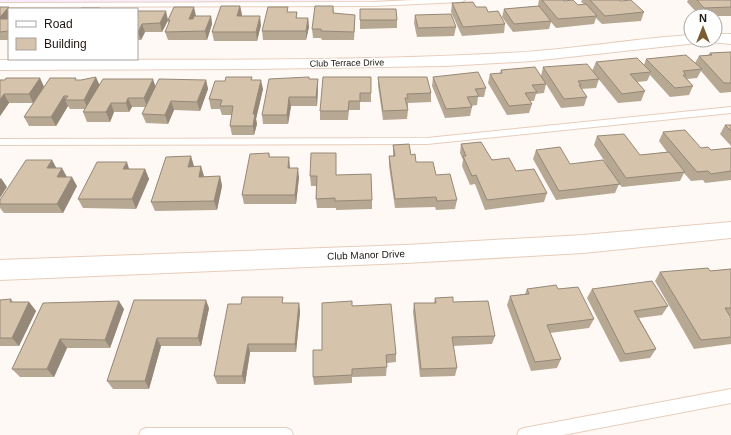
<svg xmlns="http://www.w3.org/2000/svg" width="731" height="435" font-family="Helvetica,sans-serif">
<rect width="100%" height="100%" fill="#fff9f5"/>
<path fill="#f9ebfe" d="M0 0H423L0 3Z"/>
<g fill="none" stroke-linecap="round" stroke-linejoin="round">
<g stroke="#e7cdbb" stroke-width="2">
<g id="lane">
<path d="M414 0H465L461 2 373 6 0 7V3L373 2Z"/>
<path d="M731 107V113L427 144 0 145V139L427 138Z"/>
<path d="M731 389V403L563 435H517L519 430 524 428Z"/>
<path d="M146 428H286L291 430 293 435H139L141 430Z"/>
</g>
</g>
<g stroke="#e7cdbb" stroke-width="2">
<g id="street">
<path d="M715 34H731V44L710 42 708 40H715Z"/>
<path d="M691 35V40H700L697 43 532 61 445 66 254 69 0 70V60C169 59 339 62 508 53 569 50 630 39 691 35Z"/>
<path d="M731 222V238L583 253 406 263 0 280V260L406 245 583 235Z"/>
</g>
</g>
<use href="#lane" fill="#fff" fill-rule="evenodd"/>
<use href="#street" fill="#fff" fill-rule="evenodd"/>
</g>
<g fill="#b7a893">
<path d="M539 0H563L578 5 584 4 581 2 582 0H619L621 1 644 12 641 21 602 24 596 18 594 24 556 28 551 22 549 29 513 32 502 17 504 9 538 6V5Z"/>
<path d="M688 0H731V16H700L687 2Z"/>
<path d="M452 3 476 7 488 12 505 24 504 33 462 36 451 12Z"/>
<path d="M240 6 242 15 241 16 261 25 257 41H214L212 32Z"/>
<path d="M333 6 334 13 355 23 354 40H322L321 38H313L312 29Z"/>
<rect x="0" y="7" width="9" height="33"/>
<path d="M360 9 397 20V28L360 29Z"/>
<path d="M137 11 168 19 196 16H211L212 24 207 40H168L165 32 169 24 168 21 162 32H145L141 40H137Z"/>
<path d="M289 12H297V18H308L309 27 306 40H263L262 31Z"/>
<path d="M415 15 456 27 454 36 417 37 414 23Z"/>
<path d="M731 52V92L720 93 701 71 697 78 687 79 693 86 689 95 670 97 650 75 647 81 637 82 645 91 641 101 618 103 592 71 596 62 644 65 646 59 695 63 699 56 708 55 710 53Z"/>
<path d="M543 67 599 79 596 88 581 89 587 97 584 106 561 108 546 84 544 93 536 94 534 101H530L532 104 529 113 507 115 488 83 490 74 500 73 501 70 541 76Z"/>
<path d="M309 77V79H318V88L317 106H291L288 124H263L262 115Z"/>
<path d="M371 77V102H360V110H349L348 120H320V111Z"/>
<path d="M378 77 431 93V102L408 103V107H407L408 110 407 119 383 120 378 86Z"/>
<path d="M433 77 486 88 484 97H478L477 105 471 106 472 107 470 116 445 118 432 86Z"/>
<path d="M40 78 44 87 78 80 99 84 156 87 206 80 208 89 200 111 174 110 168 124 146 123 142 114 146 107H132L129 112H114L110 122H87L83 112 85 109H70L68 106 56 126H29L24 117 33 103H9L0 116V80Z"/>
<path d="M253 80 263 89 256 119 257 124 254 135H232L230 126 232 115H222L220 109H211L209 99Z"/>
<path d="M725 125H731V146L720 134Z"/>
<path d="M663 132 701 148 711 150 731 148V180L705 183 703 180 691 181 684 173 680 181 622 187 619 184 615 193 556 200 533 159 536 150 570 164 607 165 594 145 597 136 640 155 667 152 659 141Z"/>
<path d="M461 144 516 171 547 193 544 202 485 210 475 184 470 185 462 166 463 160 460 153Z"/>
<path d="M393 145 411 155 416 162 436 175 457 200 455 209 436 210 435 207 395 208 389 166V156H393Z"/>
<path d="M269 153 270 157 290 167V168L299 177 296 204H244L242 195Z"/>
<path d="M52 160 56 168 77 186 63 213H4L0 208V200Z"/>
<path d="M336 162V175L372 200V209L336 210V208H317L316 199V186H311L310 176Z"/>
<path d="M194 166V167L204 176V177L220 176 222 186 217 210 155 211 151 202Z"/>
<path d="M145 169 149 179 136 209 83 208 78 199Z"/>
<path d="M731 269V316H730L731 318V344L694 349 655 281 660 272 710 271Z"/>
<path d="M527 289H558L594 319 589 328 550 333 561 359 557 368 531 371 507 305 510 296 525 294Z"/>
<path d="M592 289 668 306 662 315 639 318 656 349 650 358 620 362 587 298Z"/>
<path d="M435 298 495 336 492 344 453 346 457 368 455 376 420 377 413 312 414 303H434Z"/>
<path d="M11 299 13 302H29L36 311 19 346H0V300Z"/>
<path d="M134 300 209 308 201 346H161L149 389H113L107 381Z"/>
<path d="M43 303 124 309 110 348H67L54 377H20L12 369Z"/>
<path d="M284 303H299L300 312 296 352H250L245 384H217L214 376 241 304Z"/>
<path d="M352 306 396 354V362L387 363 386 376 352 377V383L314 385 313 377 322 350Z"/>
</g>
<g fill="#958878">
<path d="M240 6 242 15 239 25 237 16Z"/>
<path d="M9 7V20L0 23V17Z"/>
<path d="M194 7 196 16 191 28 189 19Z"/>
<path d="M166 11 168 20 162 32 160 23Z"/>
<path d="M211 16 212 24 207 40 205 31Z"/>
<path d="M260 16 261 25 257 41 256 32Z"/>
<path d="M308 18 309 27 306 40V31Z"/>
<path d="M142 24 145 32 141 40 138 32Z"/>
<path d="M96 77 100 86 88 109 84 100Z"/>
<path d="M40 78 44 87 33 103 29 94Z"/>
<path d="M153 79 156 88 147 107 144 98Z"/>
<path d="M318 79V88L317 106 316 97Z"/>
<path d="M206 80 208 89 200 111 197 102Z"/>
<path d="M261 80 263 89 256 119 257 124 254 135 253 126V114Z"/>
<path d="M4 94 9 103 0 116V100Z"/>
<path d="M64 96 66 100H65L68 106 56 126 51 117Z"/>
<path d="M289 97 291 106 288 124 287 115Z"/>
<path d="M128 98 132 107 129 112 126 103Z"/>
<path d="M171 101 174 110 168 124 165 115Z"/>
<path d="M111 103 114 112 110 122 106 112Z"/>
<path d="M191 156 194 166 191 176 188 167Z"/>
<path d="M289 157 290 167 289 177 288 168Z"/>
<path d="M52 160 57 169 47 168Z"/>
<path d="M127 162 130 172 123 169Z"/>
<path d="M201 166 204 176 202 186 199 177Z"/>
<path d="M62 168 67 177H57Z"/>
<path d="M298 168 299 177 296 204 295 195Z"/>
<path d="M145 169 149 179 136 209 132 199Z"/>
<path d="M220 176 222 186 217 210 214 201Z"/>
<path d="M72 177 77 186 63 213 57 204Z"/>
<path d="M1 178 7 187 0 198V179Z"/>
<path d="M206 300 209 308 201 346 198 338Z"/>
<path d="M119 301 124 309 110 348 105 340Z"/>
<path d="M29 302 36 311 19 346 12 338Z"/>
<path d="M299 303 300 312 296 352 295 344Z"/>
<path d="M157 338 161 346 149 389 145 381Z"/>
<path d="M60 339 67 348 54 377 47 369Z"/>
<path d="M248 344 250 352 245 384 242 376Z"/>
</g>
<g fill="#d5c3ab" stroke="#958878">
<path d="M542 0H563L564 1 573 0 578 5 586 4 597 16 558 19Z"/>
<path d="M590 0H619L621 1 631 0 644 12 605 16Z"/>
<path d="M697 0H731V7L704 8Z"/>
<path d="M473 2 476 7H486L488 12 498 11 505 24 463 27 452 3Z"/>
<path d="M221 6H240L237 16H260L256 32H212Z"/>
<path d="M315 6H333V13L355 15 354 32 321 31V29H312Z"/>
<path d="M539 6 551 21 514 24 504 9Z"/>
<path d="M0 7H9L0 17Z"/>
<path d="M174 7H194L189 19H193L194 16H211L205 31 165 32 170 20H168Z"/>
<path d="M268 7H288L287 12H297L296 18H308L306 31H262Z"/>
<path d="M81 8H100V9H80Z"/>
<path d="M360 9H396L397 20H360Z"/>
<path d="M137 11H166L160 23 142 24 138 32H137Z"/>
<path d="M451 14 456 27 418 28 415 15Z"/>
<path d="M0 19H9V31H8L0 32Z"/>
<path d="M731 52V83H724L699 56 712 55 710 53Z"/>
<path d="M686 55 702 69 683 71 686 75H683L693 86 675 88 646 59Z"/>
<path d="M637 58 651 72 630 74 645 91 622 94 596 62Z"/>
<path d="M587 64 599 79 578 81 581 85H579L587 97 564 99 543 67Z"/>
<path d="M535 67 546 84 532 85 537 92 525 93 532 104 509 106 490 74 502 73 501 70Z"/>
<path d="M478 72 486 88 475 89 479 96 467 97 472 107 446 109 433 77Z"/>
<path d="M96 77 84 100H65L68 96H64L51 117H24L50 78H76L75 80H81Z"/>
<path d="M226 77H252L251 80H261L253 114H255L253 126H230L233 106H220L222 100 209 99 215 81H225Z"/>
<path d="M309 77V79H318L316 97H289L287 115H262L269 79Z"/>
<path d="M323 77H371V93H360V101H349L348 111H320Z"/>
<path d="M378 77H427L431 93 407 94 408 98H405L408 110 383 111Z"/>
<path d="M6 78H40L29 94H4L0 100V80H5Z"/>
<path d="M103 79H153L144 98H128L126 103H111L106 112H83Z"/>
<path d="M159 79 206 80 197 102 171 101 165 115 142 114Z"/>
<path d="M725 125H731V131Z"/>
<path d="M685 130 701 148 708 147 711 150 731 148V171L711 174 708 171 697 172 663 132Z"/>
<path d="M624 134 640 155 669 152 685 172 626 178 597 136Z"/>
<path d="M481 142 492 160 509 158 516 171 534 169 547 193 487 200 476 175 472 176 463 156H466L461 144Z"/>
<path d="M409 144 411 155 415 154 416 162H433L436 175 450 174 457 200 437 201 436 197 395 199 389 156H395L393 145Z"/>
<path d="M560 147 570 164 603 160 620 184 559 191 536 150Z"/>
<path d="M269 153V157H289L288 168H298L295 195H242L250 154Z"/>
<path d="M311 153H336V175L371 174 372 200 335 201V198L316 199 317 176H310Z"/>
<path d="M191 156 188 167 201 166 199 177 220 176 214 201 151 202 166 157Z"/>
<path d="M26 160H52L47 168H62L57 177H72L57 204H0V200Z"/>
<path d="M97 162H127L123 169H145L132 199H78Z"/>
<path d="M708 268 710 271 731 269V308H725L731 318V337L701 340 660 272Z"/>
<path d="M652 281 668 306 634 311 656 349 625 354 592 289Z"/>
<path d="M556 285 558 289 578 287 594 319 547 325 561 359 535 362 510 296 529 294 527 289Z"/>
<path d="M242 297H283L282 303H299L295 344H248L242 376H214L228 304H241Z"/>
<path d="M453 297V302L488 301 495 336 452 337 457 368 421 369 414 303H436L435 298Z"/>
<path d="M11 299 10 302H29L12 338H0V300Z"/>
<path d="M134 300H206L198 338H157L145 381H107Z"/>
<path d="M119 301 105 340 60 339 47 369H12L43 303Z"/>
<path d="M352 301V306L391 304 396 354 386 355 387 367 352 369V375L313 377V350H322V303Z"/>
</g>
<g text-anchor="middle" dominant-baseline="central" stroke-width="3" stroke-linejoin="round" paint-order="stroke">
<g font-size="9" fill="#201811" stroke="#fff">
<text transform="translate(347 63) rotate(-1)">Club Terrace Drive</text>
</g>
<g font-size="10" fill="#201811" stroke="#fff">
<text transform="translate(366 255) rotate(-2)">Club Manor Drive</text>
</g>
</g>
<rect x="8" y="8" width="130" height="52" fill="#ffffff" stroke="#a6a3a0"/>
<rect x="16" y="21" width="20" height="6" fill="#ffffff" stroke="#a6a3a0"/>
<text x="44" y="28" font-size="12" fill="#201811">Road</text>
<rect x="16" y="38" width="20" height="12" fill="#d5c3ab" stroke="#a6a3a0"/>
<text x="44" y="48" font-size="12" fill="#201811">Building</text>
<g transform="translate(703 28)"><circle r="19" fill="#ffffff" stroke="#a6a3a0"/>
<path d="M0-3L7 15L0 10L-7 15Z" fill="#7c5d32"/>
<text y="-6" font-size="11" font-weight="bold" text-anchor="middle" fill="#201811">N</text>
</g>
</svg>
